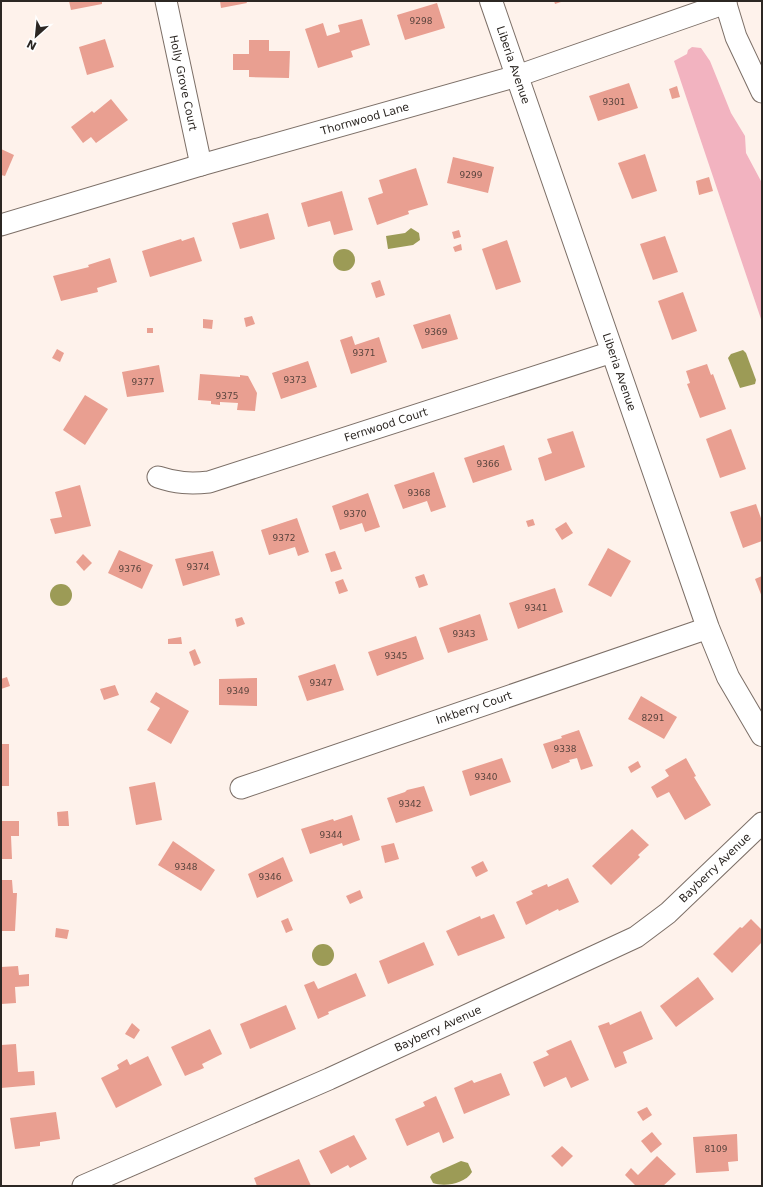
<svg xmlns="http://www.w3.org/2000/svg" width="763" height="1187" font-family="'DejaVu Sans',sans-serif">
<rect width="100%" height="100%" fill="#fef2eb"/>
<path fill="#f2b3c0" d="M692 47 701 48 710 61 731 113 745 136 746 153 762 183V322L674 61 687 54 688 50Z"/>
<g fill="#9c9b56">
<path d="M411 228 419 233 420 240 413 245 388 249 386 236 405 233Z"/>
<circle cx="344" cy="260" r="11"/>
<path d="M743 350 746 353 756 380 755 384 740 388 728 358 731 354Z"/>
<circle cx="61" cy="595" r="11"/>
<circle cx="323" cy="955" r="11"/>
<path d="M461 1161 468 1163 472 1172C465 1184 444 1187 433 1183L430 1177 432 1174Z"/>
</g>
<g fill="#e99f91">
<path d="M69 1H102V4L71 10Z"/>
<path d="M220 1H246L247 3 221 8Z"/>
<path d="M554 1H564L555 4Z"/>
<path d="M437 3 445 28 405 40 397 15Z"/>
<path d="M362 19 370 45 351 51 353 57 318 68 305 29 323 23 327 36 340 32 338 25Z"/>
<path d="M105 39 114 67 87 75 79 47Z"/>
<path d="M249 40H269V51H290L289 78 249 77V70H233V54H249Z"/>
<path d="M629 83 638 108 598 121 589 96Z"/>
<path d="M677 86 680 97 672 99 669 89Z"/>
<path d="M111 99 128 120 96 143 91 137 83 143 71 127 92 111 94 113Z"/>
<path d="M1 149 14 155 5 176 1 175Z"/>
<path d="M645 154 657 191 632 199 618 163Z"/>
<path d="M453 157 494 167 488 193 447 183Z"/>
<path d="M416 168 428 205 408 211 409 214 377 225 368 198 383 193 379 180Z"/>
<path d="M709 177 713 191 699 195 696 181Z"/>
<path d="M342 191 353 230 334 235 330 221 308 227 301 203Z"/>
<path d="M268 213 275 239 240 249 232 223Z"/>
<path d="M459 230 461 237 454 239 452 232Z"/>
<path d="M665 236 678 272 653 280 640 244Z"/>
<path d="M194 237 202 261 150 277 142 251 181 239 182 241Z"/>
<path d="M507 240 521 282 496 290 482 249Z"/>
<path d="M461 244 462 250 455 252 453 247Z"/>
<path d="M110 258 117 282 97 288 98 292 61 301 53 276 89 267 88 265Z"/>
<path d="M380 280 385 295 376 298 371 283Z"/>
<path d="M683 292 697 331 672 340 658 301Z"/>
<path d="M450 314 458 339 422 349 413 325Z"/>
<path d="M252 316 255 324 246 327 244 318Z"/>
<path d="M203 319 213 320 212 329 203 328Z"/>
<rect x="147" y="328" width="6" height="5"/>
<path d="M352 336 355 345 379 337 387 362 351 374 340 340Z"/>
<path d="M57 349 64 353 60 362 52 358Z"/>
<path d="M308 361 317 387 281 399 272 373Z"/>
<path d="M707 364 711 375 713 374 726 409 700 418 687 384 690 383 686 371Z"/>
<path d="M159 365 164 392 127 397 122 372Z"/>
<path d="M200 374 240 377V375L248 376 257 393 255 411 237 410 238 403 220 402V405L211 404V401L198 400Z"/>
<path d="M85 395 108 409 85 445 63 430Z"/>
<path d="M731 429 746 469 720 478 706 439Z"/>
<path d="M573 431 585 467 545 481 538 458 552 453 547 439Z"/>
<path d="M504 445 512 470 473 483 464 458Z"/>
<path d="M434 472 446 507 431 512 427 501 403 509 394 485Z"/>
<path d="M80 485 91 526 55 534 50 519 62 517 55 492Z"/>
<path d="M368 493 380 527 365 532 362 523 340 530 332 506Z"/>
<path d="M756 504 762 521V541L743 548 730 512Z"/>
<path d="M297 518 309 552 298 556 295 547 269 555 261 530Z"/>
<path d="M533 519 535 525 528 527 526 521Z"/>
<path d="M566 522 573 533 562 540 555 529Z"/>
<path d="M608 548 631 561 611 597 588 585Z"/>
<path d="M119 550 153 565 142 589 108 573Z"/>
<path d="M213 551 220 575 183 586 175 559Z"/>
<path d="M335 551 342 569 331 572 325 554Z"/>
<path d="M83 554 92 563 84 571 76 562Z"/>
<path d="M424 574 428 585 419 588 415 577Z"/>
<path d="M762 576V597L755 579Z"/>
<path d="M343 579 348 591 339 594 335 582Z"/>
<path d="M555 588 563 612 518 629 509 603Z"/>
<path d="M480 614 488 640 448 653 439 628Z"/>
<path d="M242 617 245 624 237 627 235 619Z"/>
<path d="M416 636 424 659 377 676 368 652Z"/>
<path d="M181 637 182 644H168V639Z"/>
<path d="M195 649 201 663 194 666 189 652Z"/>
<path d="M335 664 344 690 307 701 298 676Z"/>
<path d="M7 677 10 686 1 689V679Z"/>
<path d="M257 678V706L219 705V679Z"/>
<path d="M115 685 119 695 104 700 100 689Z"/>
<path d="M156 692 189 711 171 744 147 730 160 708 150 702Z"/>
<path d="M641 696 677 717 664 739 628 719Z"/>
<path d="M579 730 593 766 581 770 577 758 569 760 570 762 552 769 543 744 562 738 561 736Z"/>
<rect x="1" y="744" width="8" height="42"/>
<path d="M502 758 511 782 470 796 462 771Z"/>
<path d="M686 758 696 776 694 777 711 805 685 820 669 792 657 798 651 787 669 776 665 770Z"/>
<path d="M638 761 641 767 631 773 628 767Z"/>
<path d="M155 782 162 820 136 825 129 787Z"/>
<path d="M424 786 433 811 396 823 387 798 405 792 407 790Z"/>
<path d="M68 811 69 826H58L57 812Z"/>
<path d="M352 815 360 840 343 846 342 843 310 854 301 829 333 819 334 821Z"/>
<path d="M1 821H19V836H11L12 859H1Z"/>
<path d="M632 829 649 845 638 855 640 857 611 885 592 866Z"/>
<path d="M173 841 215 870 201 891 158 865Z"/>
<path d="M394 843 399 859 385 863 381 846Z"/>
<path d="M283 857 293 881 257 898 248 874Z"/>
<path d="M483 861 488 871 476 877 471 867Z"/>
<path d="M568 878 579 902 559 911 558 909 526 925 516 902 533 894 531 891 547 884 548 887Z"/>
<path d="M1 880H12L13 893H17L15 931H1Z"/>
<path d="M360 890 363 898 350 904 346 896Z"/>
<path d="M494 914 505 938 458 956 446 931 480 916 481 919Z"/>
<path d="M288 918 293 930 286 933 281 921Z"/>
<path d="M751 919 762 930V942L732 973 713 954 740 927 742 928Z"/>
<path d="M56 928 69 930 67 939 55 937Z"/>
<path d="M424 942 434 965 388 984 379 961Z"/>
<path d="M18 966 19 975 29 974V986L15 987 16 1003 1 1004V967Z"/>
<path d="M356 973 366 996 328 1012 329 1014 318 1019 304 985 314 981 318 989Z"/>
<path d="M698 977 714 999 676 1027 660 1006Z"/>
<path d="M286 1005 296 1029 250 1049 240 1024Z"/>
<path d="M641 1011 653 1039 623 1052 627 1063 615 1068 598 1026 609 1022 610 1025Z"/>
<path d="M132 1023 140 1030 134 1039 125 1034Z"/>
<path d="M210 1029 222 1054 202 1064 204 1068 185 1076 171 1047Z"/>
<path d="M571 1040 589 1080 571 1088 566 1077 544 1087 533 1062 549 1055 546 1051Z"/>
<path d="M16 1044 18 1072 34 1071 35 1085 1 1088V1045Z"/>
<path d="M148 1056 162 1085 116 1108 101 1078 119 1069 117 1065 127 1059 130 1065Z"/>
<path d="M501 1073 510 1095 464 1114 454 1088 472 1080 474 1083Z"/>
<path d="M436 1096 454 1138 443 1143 439 1132 407 1146 395 1119 425 1106 423 1102Z"/>
<path d="M647 1107 652 1115 643 1121 637 1112Z"/>
<path d="M56 1112 60 1139 40 1142V1146L15 1149 10 1118Z"/>
<path d="M652 1132 662 1144 651 1153 641 1141Z"/>
<path d="M737 1134 738 1161 728 1162 729 1171 696 1173 693 1137Z"/>
<path d="M354 1135 367 1159 350 1168 348 1165 331 1174 319 1151Z"/>
<path d="M562 1146 573 1156 562 1167 551 1156Z"/>
<path d="M657 1156 676 1174 663 1186H636L625 1175 631 1168 638 1175Z"/>
<path d="M299 1159 311 1186H257L254 1178Z"/>
</g>
<g fill="none" stroke-linecap="round" stroke-linejoin="round">
<g stroke="#7c6f67" stroke-width="23">
<g id="minor">
<path d="M166 1 201 165"/>
<path d="M725 1 736 37 762 92"/>
<path d="M1 225 201 165 517 76 726 3"/>
<path d="M158 477C176 483 190 484 209 482L612 352"/>
<path d="M241 788 708 628"/>
<path d="M83 1186 329 1079 636 937 668 913 762 823"/>
</g>
</g>
<g stroke="#7c6f67" stroke-width="24">
<path id="major" d="M491 1 708 628 728 677 762 735"/>
</g>
<use href="#minor" stroke="#fff" stroke-width="21"/>
<use href="#major" stroke="#fff" stroke-width="22"/>
</g>
<g text-anchor="middle" dominant-baseline="central" stroke-width="3" stroke-linejoin="round" paint-order="stroke">
<g font-size="9" fill="#5b453e">
<text x="421" y="21">9298</text>
<text x="614" y="102">9301</text>
<text x="471" y="175">9299</text>
<text x="436" y="332">9369</text>
<text x="364" y="353">9371</text>
<text x="295" y="380">9373</text>
<text x="143" y="382">9377</text>
<text x="227" y="396">9375</text>
<text x="488" y="464">9366</text>
<text x="419" y="493">9368</text>
<text x="355" y="514">9370</text>
<text x="284" y="538">9372</text>
<text x="198" y="567">9374</text>
<text x="130" y="569">9376</text>
<text x="536" y="608">9341</text>
<text x="464" y="634">9343</text>
<text x="396" y="656">9345</text>
<text x="321" y="683">9347</text>
<text x="238" y="691">9349</text>
<text x="653" y="718">8291</text>
<text x="565" y="749">9338</text>
<text x="486" y="777">9340</text>
<text x="410" y="804">9342</text>
<text x="331" y="835">9344</text>
<text x="186" y="867">9348</text>
<text x="270" y="877">9346</text>
<text x="716" y="1149">8109</text>
</g>
<g font-size="11" fill="#2c2723" stroke="#fff">
<text transform="translate(513 65) rotate(71)">Liberia Avenue</text>
<text transform="translate(183 83) rotate(78)">Holly Grove Court</text>
<text transform="translate(365 119) rotate(-16)">Thornwood Lane</text>
<text transform="translate(619 372) rotate(71)">Liberia Avenue</text>
<text transform="translate(386 425) rotate(-18)">Fernwood Court</text>
<text transform="translate(474 708) rotate(-19)">Inkberry Court</text>
<text transform="translate(715 868) rotate(-44)">Bayberry Avenue</text>
<text transform="translate(438 1029) rotate(-25)">Bayberry Avenue</text>
</g>
</g>
<rect width="763" height="1187" fill="none" stroke="#2c2723" stroke-width="4"/>
<g transform="translate(36 36) rotate(207)" stroke="#ffffff" stroke-width="3" paint-order="stroke">
<path d="M0-3L7 15L0 10L-7 15Z" fill="#2c2723"/>
<text y="-6" font-size="11" font-weight="bold" text-anchor="middle" fill="#2c2723">N</text>
</g>
</svg>
